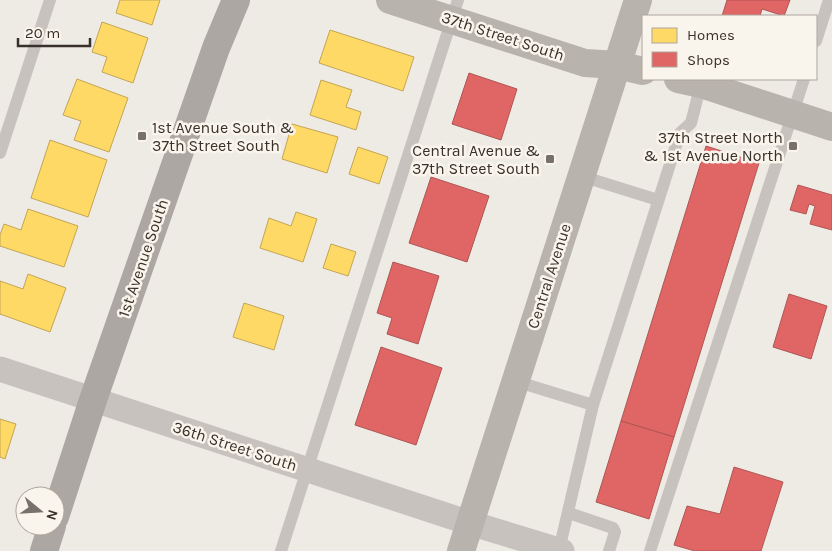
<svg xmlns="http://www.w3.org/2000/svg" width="832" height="551" font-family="Karla,sans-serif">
<rect width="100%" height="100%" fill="#eeeae4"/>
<g fill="#ffd966" stroke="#c3a654">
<path d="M120 0H160L152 25 116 13Z"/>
<path d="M102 22 148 38 133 83 102 72 107 57 92 52Z"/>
<path d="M330 30 414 57 403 91 319 63Z"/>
<path d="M77 79 128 98 109 152 74 140 81 121 63 115Z"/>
<path d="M321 80 352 90 346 107 361 112 356 130 310 115Z"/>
<path d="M292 124 338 137 327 173 282 159Z"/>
<path d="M50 140 107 160 88 217 31 198Z"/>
<path d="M358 147 388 157 379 184 349 174Z"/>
<path d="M28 209 78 226 64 267 0 246V235L4 224 21 230Z"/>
<path d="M296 212 317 219 303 262 260 248 269 218 291 226Z"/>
<path d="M331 244 356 252 348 276 323 268Z"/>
<path d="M28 274 66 288 50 332 0 314V281L23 289Z"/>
<path d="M244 303 284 316 274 350 233 337Z"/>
<path d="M0 419 16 424 5 459 0 457Z"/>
</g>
<g fill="#e06666" stroke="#ae5654">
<path d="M727 0H790L784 16 762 9 760 16H722Z"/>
<path d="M469 73 517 89 501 140 452 124Z"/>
<path d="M706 146 759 163 674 437 621 421Z"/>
<path d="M431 177 489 196 467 262 409 243Z"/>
<path d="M798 185 832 195V230L810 224 815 206 809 204 806 214 790 210Z"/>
<path d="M393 262 439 276 418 344 387 334 392 318 377 313Z"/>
<path d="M789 294 827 306 811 359 773 347Z"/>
<path d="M381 347 442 368 416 445 355 425Z"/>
<path d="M621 421 674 437 649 519 596 502Z"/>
<path d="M734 467 783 482 761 551H695L674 545 687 506 720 514Z"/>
</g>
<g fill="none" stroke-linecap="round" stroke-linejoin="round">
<g stroke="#c7c2bd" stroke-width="12">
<path d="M816 41 829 0"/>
<path d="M0 153 50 0"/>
<path d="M581 176 658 200"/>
<path d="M515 381 593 405 559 550"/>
<path d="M593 405 680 133 691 123 701 84"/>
<path d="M569 513 613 528 615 532 609 551"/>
<path d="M281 551 458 0"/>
<path d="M650 551 804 79"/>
</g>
<path stroke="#c7c2bd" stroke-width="25" d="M0 369 470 523 562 551"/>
<g stroke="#b8b3ad" stroke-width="28">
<path d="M390 0 585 63 617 65 643 71"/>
<path d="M678 79 701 84 832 127"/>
<path d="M461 551 638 0"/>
</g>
<g stroke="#aca7a2" stroke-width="28">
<path d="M55 517 93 400 216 48 236 0"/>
<path d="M44 551 52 526"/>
</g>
</g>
<g fill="#78716b" stroke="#faf5ec" stroke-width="2">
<rect x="137" y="131" width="10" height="10" rx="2.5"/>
<rect x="788" y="141" width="10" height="10" rx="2.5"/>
<rect x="545" y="154" width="10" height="10" rx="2.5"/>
</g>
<g text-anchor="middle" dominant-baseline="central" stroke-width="5" stroke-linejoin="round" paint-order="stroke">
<g font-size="16" fill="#38302a" stroke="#faf5ec">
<text transform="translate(503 36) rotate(18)">37th Street South</text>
<text transform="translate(143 258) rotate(-71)">1st Avenue South</text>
<text transform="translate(549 276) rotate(-72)">Central Avenue</text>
<text transform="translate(235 446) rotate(18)">36th Street South</text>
</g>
<g font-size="16" fill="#38302a" stroke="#faf5ec" text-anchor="end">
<text x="152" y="127" text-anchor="start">1st Avenue South &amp;<tspan x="152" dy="18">37th Street South</tspan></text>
<text x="783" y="137">37th Street North<tspan x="783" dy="18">&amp; 1st Avenue North</tspan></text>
<text x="540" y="150">Central Avenue &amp;<tspan x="540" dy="18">37th Street South</tspan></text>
</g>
</g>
<rect x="642" y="15" width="175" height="65" fill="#faf5ec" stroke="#aca69e"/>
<rect x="652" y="28" width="25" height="15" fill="#ffd966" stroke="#aca69e"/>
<text x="687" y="40" font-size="15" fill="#38302a">Homes</text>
<rect x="652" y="52" width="25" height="15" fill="#e06666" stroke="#aca69e"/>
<text x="687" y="65" font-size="15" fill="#38302a">Shops</text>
<g transform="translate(40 511) rotate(108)"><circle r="24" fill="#faf5ec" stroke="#aca69e"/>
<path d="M0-4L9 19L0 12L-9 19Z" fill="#78716b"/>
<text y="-8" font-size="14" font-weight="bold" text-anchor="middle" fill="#38302a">N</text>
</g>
<path d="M18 38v8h72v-8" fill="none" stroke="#38302a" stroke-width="2.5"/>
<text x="25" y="38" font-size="15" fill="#38302a" stroke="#faf5ec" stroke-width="4" paint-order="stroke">20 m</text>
</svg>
